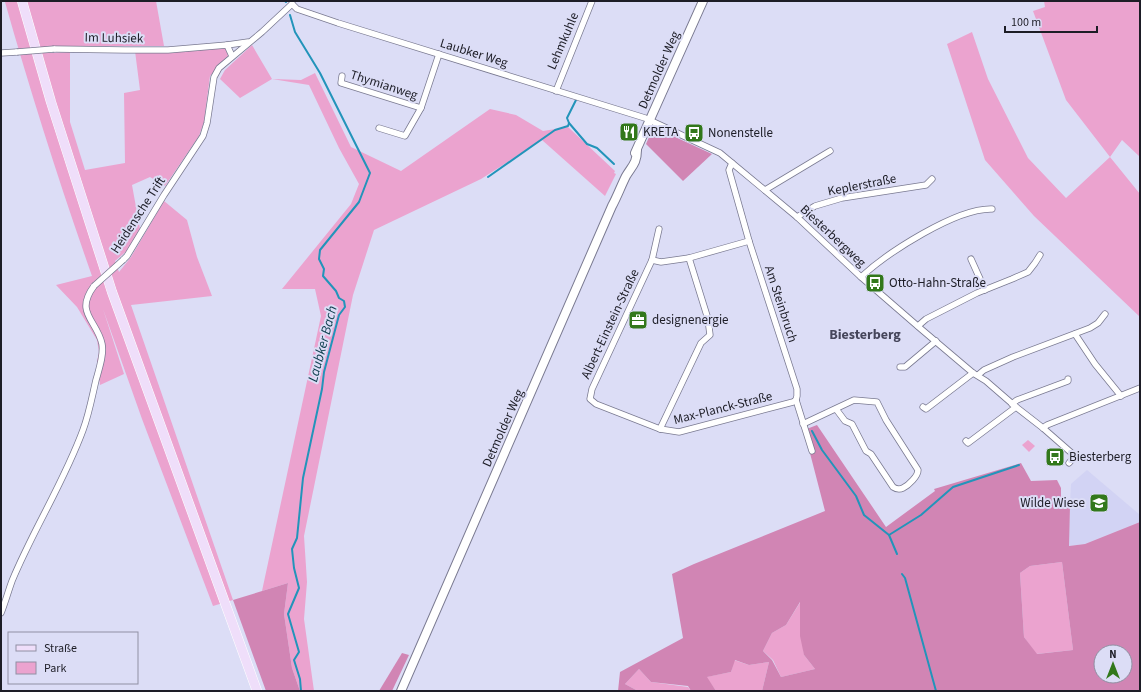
<svg xmlns="http://www.w3.org/2000/svg" width="1141" height="692" font-family="'Source Sans 3',sans-serif">
<rect width="100%" height="100%" fill="#dcddf6"/>
<path fill="#d2d3f4" d="M1087 470 1140 515V522L1085 544 1068 546 1071 484Z"/>
<g fill="#eba3cf">
<path d="M1 1H156L164 46H48L50 53 70 52V122L85 170 125 163 124 93 140 90 135 51 226 48 228 56 210 76 204 122 199 136 165 186 150 177 132 185 140 229 129 249 115 261 119 272 131 257 164 201 187 220 197 257 212 296 131 305 233 600 213 606 142 419 103 309 124 374 100 385 97 361 99 352 97 340 77 307 56 285 92 276C60 185 31 94 5 2H1Z"/>
<path d="M1044 1H1140V157L1122 140 1110 157 1140 194V317L1034 216 985 160 947 44 972 32 988 79 1028 158 1066 198 1110 157 1066 100 1033 11 1045 7Z"/>
<path d="M252 45 272 79 301 80 315 73 351 147 401 171 490 109 516 115 543 131 568 127 615 171 614 173 616 174 605 196 542 140 481 179 374 230 353 295 304 536 307 582 304 619 314 691H300L292 668 284 614 288 583 262 591 321 316 315 289H282L351 204 359 184 339 148 309 85 272 79 240 98 220 79 225 70Z"/>
<path d="M1028 440 1035 446 1029 452 1022 445Z"/>
<path d="M1062 562 1073 650 1036 654 1024 637 1020 573 1030 566Z"/>
<path d="M801 601 804 655 815 669 781 677 773 660 763 651 772 633 786 625Z"/>
<path d="M734 660 749 665 769 662 762 691H716L706 677 731 672Z"/>
<path d="M639 669 651 682 688 687 691 691H638L625 684Z"/>
</g>
<g fill="#d185b4" fill-rule="evenodd">
<path d="M653 128 660 130 712 154 683 181 646 144Z"/>
<path d="M817 425 886 527 935 491 934 489 1021 463 1031 481 1057 480 1061 488V506H1070L1069 546 1085 544 1140 522V691H762L769 662 749 665 735 660 731 672 707 677 716 691H691L688 686 651 682 639 669 625 684 638 691H618L620 672 683 638 672 574 694 564 825 511 804 430ZM1062 562 1073 650 1037 654 1024 637 1020 573 1030 566ZM800 602V636L804 655 815 669 781 677 772 660 763 651 772 633 786 625ZM1101 652H1125V676H1101Z"/>
<path d="M288 583 284 614 292 668 300 691H266L233 600Z"/>
<path d="M402 653 409 655 392 691H379Z"/>
</g>
<g fill="none" stroke-linecap="round" stroke-linejoin="round">
<g stroke="#2294ba" stroke-width="2">
<path d="M285 1 286 2"/>
<path d="M290 15 295 32 320 73 370 173 359 202 320 250 319 259 324 269 323 276 336 291 339 298 344 301 345 307 339 315 324 372 322 389 303 478 297 538 292 549 294 568 299 588 288 614 299 652 294 660 300 679 301 691"/>
<path d="M569 123 587 144 597 148 614 164"/>
<path d="M488 177 555 130 568 126 569 123 567 118 576 100"/>
<path d="M812 431 822 450 856 496 864 515 889 535 897 554"/>
<path d="M889 535 921 515 953 487 1019 465"/>
<path d="M902 574 905 578 936 691"/>
</g>
<g stroke="#7a7a91" stroke-width="7">
<g id="street">
<path d="M292 4 297 9 338 23 645 118 720 153 797 217 861 277 921 329 973 373 986 381 1016 407 1043 428 1075 456 1069 463"/>
<path d="M227 45 248 42"/>
<path d="M54 49 125 50H168L227 45 232 56"/>
<path d="M1 53 17 52"/>
<path d="M342 76 341 83 421 108"/>
<path d="M556 91 592 1"/>
<path d="M379 128 405 136 421 108 439 54"/>
<path d="M732 163 729 170 749 241 797 389V396L796 400 812 451"/>
<path d="M765 190 830 151"/>
<path d="M797 217 815 206 842 198 926 185 932 179"/>
<path d="M749 241 689 258 661 262 652 260 592 389 590 399 596 404 660 429 679 432 793 402 796 400"/>
<path d="M971 259 985 290"/>
<path d="M123 260 127 256 164 195 203 136 207 123 214 77 219 68 262 32 292 4"/>
<path d="M652 260 659 229"/>
<path d="M861 277C887 253 956 208 992 209"/>
<path d="M918 326 926 319 977 293 1012 279 1028 272 1035 263 1040 255"/>
<path d="M1075 334 1095 364 1121 396"/>
<path d="M900 367H905L936 341"/>
<path d="M978 375 984 370 1013 357 1090 328 1098 323 1105 314"/>
<path d="M1012 404 1017 400 1068 381V379"/>
<path d="M923 407 926 409 973 373"/>
<path d="M803 424 854 400 877 402 886 420 918 470C918 476 909 485 903 488 899 490 896 489 893 487L871 454 866 451 852 424 845 421 836 409"/>
<path d="M1043 428 1047 425 1140 388"/>
<path d="M660 429 701 343 710 335 708 319 689 258"/>
<path d="M966 441 968 443 1016 407"/>
<path d="M1 613C5 603 8 592 12 581 33 530 64 482 83 430 89 414 92 397 96 380 99 369 104 355 102 344 97 320 74 313 94 286"/>
</g>
</g>
<g stroke="#7a7a91" stroke-width="10">
<g id="secondary">
<path d="M635 153 703 1"/>
<path d="M401 691 612 206C617 197 621 186 626 176 632 166 637 163 637 150"/>
</g>
</g>
<g stroke="#fff" stroke-width="10">
<path id="primary" d="M22 1 51 102 112 292 257 691"/>
</g>
<use href="#street" stroke="#fff" stroke-width="5.5"/>
<use href="#secondary" stroke="#fff" stroke-width="8"/>
<use href="#primary" stroke="#efdefa" stroke-width="9"/>
<g stroke="#7a7a91" stroke-width="7" stroke-linecap="butt">
<g id="street-bridge">
<path d="M17 52 54 49"/>
<path d="M94 286 123 260"/>
</g>
</g>
<use href="#street-bridge" stroke="#fff" stroke-width="5.5"/>
</g>
<defs>
<g id="restaurant-square" transform="scale(1)"><rect x="-9" y="-9" width="18" height="18" rx="4" fill="#32781b" stroke="#dcddf6"/><path d="M-5-6h1v4h1v-4h1v4h1v-4h1v5L-1.5 .5V6h-2V.5L-5-1ZM5-6V6H3V1.5H1.5Q1.5-4 5-6Z" fill="#fff"/></g>
<g id="bus-square" transform="scale(1)"><rect x="-9" y="-9" width="18" height="18" rx="4" fill="#32781b" stroke="#dcddf6"/><path d="M-5-6H5V4H4V6H2V4H-2V6H-4V4H-5ZM-3.5-4V0h7V-4ZM-3.5 1.2v1.5H-2V1.2ZM2 1.2v1.5H3.5V1.2Z" fill="#fff"/></g>
<g id="office-square" transform="scale(1)"><rect x="-9" y="-9" width="18" height="18" rx="4" fill="#32781b" stroke="#dcddf6"/><path d="M-6-3h4V-5.5h4V-3h4V5H-6ZM-1-4.5V-3h2v-1.5ZM-6 0V1H6V0Z" fill="#fff"/></g>
<g id="school-square" transform="scale(1)"><rect x="-9" y="-9" width="18" height="18" rx="4" fill="#32781b" stroke="#dcddf6"/><path d="M0-5L7-2L0 1L-7-2ZM-4 1L0 2.5L4 1V4Q0 6-4 4Z" fill="#fff"/></g>
</defs>
<g fill-rule="evenodd">
<use href="#restaurant-square" x="629" y="132"/>
<use href="#bus-square" x="694" y="133"/>
<use href="#bus-square" x="875" y="283"/>
<use href="#office-square" x="638" y="320"/>
<use href="#bus-square" x="1055" y="457"/>
<use href="#school-square" x="1099" y="503"/>
</g>
<g text-anchor="middle" dominant-baseline="central" stroke-width="4" stroke-linejoin="round" paint-order="stroke">
<g font-size="13" fill="#1d1d26" stroke="#dcddf6">
<text transform="translate(114 38) rotate(1)">Im Luhsiek</text>
<text transform="translate(563 41) rotate(-67)">Lehmkuhle</text>
<text transform="translate(474 53) rotate(17)">Laubker Weg</text>
<text transform="translate(659 70) rotate(-66)">Detmolder Weg</text>
<text transform="translate(384 85) rotate(18)">Thymianweg</text>
<text transform="translate(862 185) rotate(-11)">Keplerstraße</text>
<text transform="translate(138 215) rotate(-57)">Heidensche Trift</text>
<text transform="translate(833 236) rotate(43)">Biesterbergweg</text>
<text transform="translate(781 304) rotate(72)">Am Steinbruch</text>
<text transform="translate(610 324) rotate(-65)">Albert-Einstein-Straße</text>
<text transform="translate(723 408) rotate(-14)">Max-Planck-Straße</text>
<text transform="translate(503 428) rotate(-66)">Detmolder Weg</text>
</g>
<g font-size="13" fill="#1d1d26" stroke="#dcddf6" text-anchor="start">
<text x="643" y="132">KRETA</text>
<text x="708" y="133">Nonenstelle</text>
<text x="889" y="283">Otto-Hahn-Straße</text>
<text x="652" y="320">designenergie</text>
<text x="1069" y="457">Biesterberg</text>
<text x="1085" y="503" text-anchor="end">Wilde Wiese</text>
</g>
<g font-size="14" font-weight="bold" fill="#46465b" stroke="#dcddf6">
<text x="865" y="335">Biesterberg</text>
</g>
<g font-size="14" font-style="italic" fill="#0b3b4b" stroke="#dcddf6">
<text transform="translate(323 344) rotate(-75)">Laubker Bach</text>
</g>
</g>
<rect width="1141" height="692" fill="none" stroke="#1d1d26" stroke-width="4"/>
<rect x="8" y="632" width="130" height="52" fill="#dcddf6" stroke="#9090a3"/>
<rect x="16" y="645" width="20" height="6" fill="#efdefa" stroke="#9090a3"/>
<text x="44" y="652" font-size="12" fill="#1d1d26">Straße</text>
<rect x="16" y="662" width="20" height="12" fill="#eba3cf" stroke="#9090a3"/>
<text x="44" y="672" font-size="12" fill="#1d1d26">Park</text>
<g transform="translate(1113 664)"><circle r="19" fill="#dcddf6" stroke="#9090a3"/>
<path d="M0-3L7 15L0 10L-7 15Z" fill="#32781b"/>
<text y="-6" font-size="11" font-weight="bold" text-anchor="middle" fill="#1d1d26">N</text>
</g>
<path d="M1005 26v6h92v-6" fill="none" stroke="#1d1d26" stroke-width="2"/>
<text x="1011" y="26" font-size="12" fill="#1d1d26" stroke="#dcddf6" stroke-width="3" paint-order="stroke">100 m</text>
</svg>
